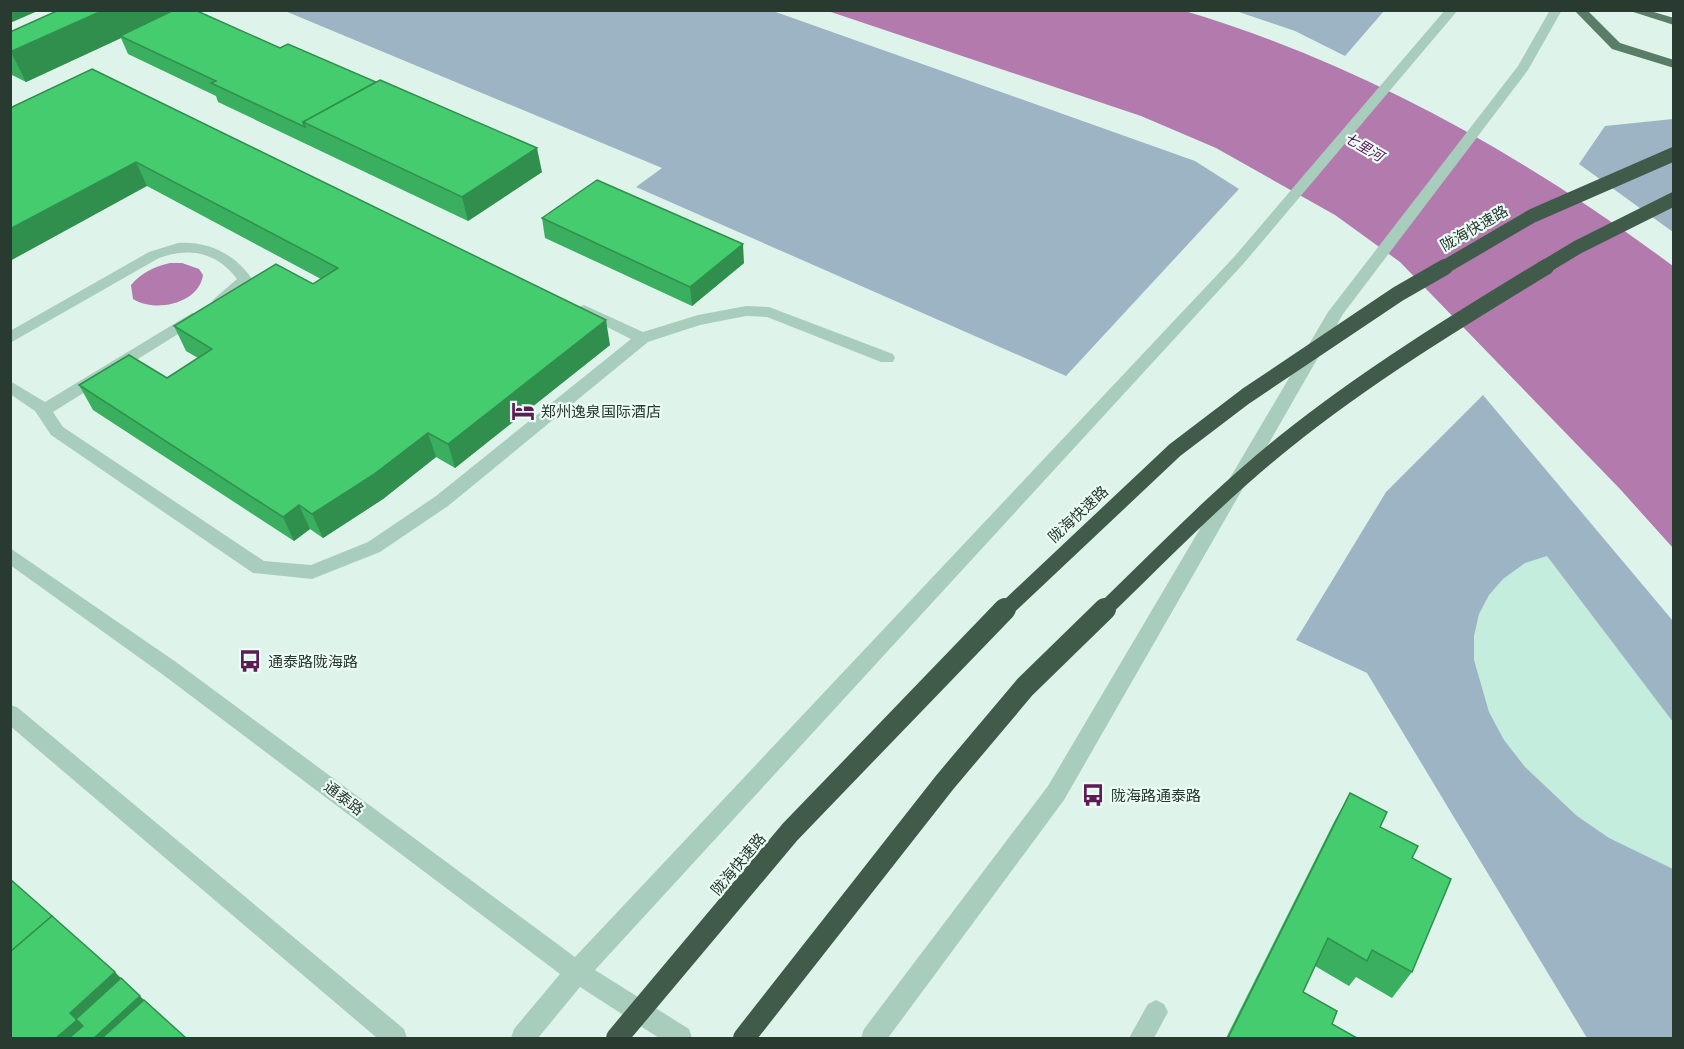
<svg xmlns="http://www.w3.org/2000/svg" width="1684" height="1049" font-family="Quicksand,'Noto Sans SC',sans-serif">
<rect width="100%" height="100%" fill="#def4eb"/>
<g fill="#9db4c4">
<path d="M285 11H773L1195 161 1239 189 1066 376 636 187 662 168Z"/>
<path d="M1236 11 1384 10V11L1345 56 1295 31Z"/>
<path d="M1673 119V232L1579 164 1605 126Z"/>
<path d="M1483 395 1673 621V1038H1587L1367 673 1296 640 1386 492Z"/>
</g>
<path fill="#c5edde" d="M1547 556 1673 722V869L1609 838 1577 816 1525 767 1504 740 1489 712 1474 660V636L1479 614 1489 595 1503 579 1525 563Z"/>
<g fill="#b37bad">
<path d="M828 11H1185C1362 64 1525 156 1673 266V548L1620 489 1400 262 1335 215 1216 148 1141 116Z"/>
<path d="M170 263H182L199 269 203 275C199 304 154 313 133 299L131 285C142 272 154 267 170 263Z"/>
</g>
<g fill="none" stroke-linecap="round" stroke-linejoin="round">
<g fill="#a9cdbc" fill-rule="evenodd">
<path d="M1445 10H1458L1244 263 595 970 689 1029 692 1038H659L580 987 538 1038H511L514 1029 560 974 162 674 10 565V548L176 662 575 957 1234 257Z"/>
<path d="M1550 10H1562L1528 70 1343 314 1064 800 888 1038H861L864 1029 1048 786 1328 312 1518 66Z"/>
<path d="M178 243C209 241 235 254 253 280L225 304H215L212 301 215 298 237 279C217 252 189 247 159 258L10 343V331L149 252Z"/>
<path d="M584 305 643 332 698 315 746 306 769 307 893 354 895 358 893 362H881L767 317 746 316 700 325 648 342 448 506 380 552 312 579 253 573 51 435 35 411 10 394V381L45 402 192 313H202L205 316 202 319 53 412 63 427 264 561 311 565 368 542 436 496 631 339 579 313 576 310 579 307Z"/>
<path d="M10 705 17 707 404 1029 407 1038H377L10 726Z"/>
<path d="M1156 1000 1164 1004 1168 1012 1154 1038H1129L1148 1004Z"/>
</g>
<g fill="#5a7d68" fill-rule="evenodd">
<path d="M1574 10H1587L1620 43 1674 60V68L1612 49Z"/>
<path d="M1627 10H1647L1674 18V25Z"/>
</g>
<g stroke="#405b4a" stroke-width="14">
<path d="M1443 268 1532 216 1674 154"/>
<path d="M1543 268 1578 247 1674 199"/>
</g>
<g stroke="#405b4a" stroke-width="16">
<path d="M1004 611 1175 450 1246 396 1398 294 1445 267"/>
<path d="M1103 611C1163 553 1221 493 1286 441 1367 376 1457 321 1546 267"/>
</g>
<g stroke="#405b4a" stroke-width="22">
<path d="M617 1038 790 832 1005 609"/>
<path d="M744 1038 945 782 1025 687 1105 609"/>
</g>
</g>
<g fill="#3aaf5f">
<path d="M59 10 542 172 468 221 218 102 216 96 128 54 121 38 26 82 10 74V32Z"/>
<path d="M10 108 610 345 455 468 436 457 383 499 323 538 310 529 294 541 93 410 79 385 167 378 198 358 186 351 174 326 313 284 321 279 147 186Z"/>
<path d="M542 218 744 263 692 306 545 238Z"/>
<path d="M1350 793 1380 827 1412 858V972L1392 998 1356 977 1349 986 1315 966 1303 992 1332 1024 1357 1038H1226L1334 822Z"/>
</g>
<g fill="#308f4d">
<path d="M10 10H40L10 23Z"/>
<path d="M104 10H180L120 36 121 38 26 82 11 52Z"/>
<path d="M537 148 542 172 468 221 462 197Z"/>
<path d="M136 162 147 186 10 261V229Z"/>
<path d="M743 244 744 263 692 306 690 287Z"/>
<path d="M606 320 610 345 455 468 448 444Z"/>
<path d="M428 433 436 457 383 499 323 538 312 514Z"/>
<path d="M299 505 310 529 294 541 283 517Z"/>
<path d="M115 972 139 997 140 996 159 1015 134 1038H56L70 1013Z"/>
</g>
<g fill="#44cc6e" stroke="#308f4d" stroke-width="1.5">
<path d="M59 10H104L10 52V32Z"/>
<path d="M174 10H195L280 48 288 44 376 82 303 122 305 127 211 83 216 81 120 36Z"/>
<path d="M92 69 606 320 448 444 428 433 373 475 312 514 299 505 283 517 79 385 129 355 167 378 212 349 174 326 276 264 313 284 338 268 136 162 10 229V108Z"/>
<path d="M380 80 537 148 462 197 303 122Z"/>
<path d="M597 180 743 244 690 287 542 218Z"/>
<path d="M1350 793 1387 812 1380 827 1418 846 1412 858 1451 879 1412 972 1372 950 1367 961 1328 938 1303 992 1337 1011 1332 1024 1357 1038H1228Z"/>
<path d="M10 879 52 916 10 952Z"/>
<path d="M52 916 115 972 70 1013 77 1020 56 1038H10V952Z"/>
<path d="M121 978 140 996 94 1038H69L83 1026 76 1019Z"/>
<path d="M144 1000 186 1038H102Z"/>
</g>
<defs>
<g id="hotel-bare" transform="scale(1.8)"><path d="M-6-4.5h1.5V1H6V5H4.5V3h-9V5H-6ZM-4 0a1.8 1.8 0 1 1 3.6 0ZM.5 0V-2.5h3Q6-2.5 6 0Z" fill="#5e1c55" stroke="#ebfbf5" stroke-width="2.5" paint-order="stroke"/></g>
<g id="bus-bare" transform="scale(1.8)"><path d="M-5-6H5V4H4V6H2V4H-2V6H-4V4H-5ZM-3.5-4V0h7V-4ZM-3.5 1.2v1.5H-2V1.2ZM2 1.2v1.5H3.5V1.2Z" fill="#5e1c55" stroke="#ebfbf5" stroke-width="2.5" paint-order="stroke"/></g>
</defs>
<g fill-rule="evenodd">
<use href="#hotel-bare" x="523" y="411"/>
<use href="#bus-bare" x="250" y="661"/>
<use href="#bus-bare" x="1093" y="795"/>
</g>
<g text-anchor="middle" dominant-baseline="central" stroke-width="4.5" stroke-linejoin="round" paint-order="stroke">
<g font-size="14" font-style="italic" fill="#5e1c55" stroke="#ebfbf5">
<text transform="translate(1364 147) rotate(30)">七里河</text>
</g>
<g font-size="15" fill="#293a30" stroke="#ebfbf5">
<text transform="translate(1474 228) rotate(-30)">陇海快速路</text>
<text transform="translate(1078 514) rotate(-43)">陇海快速路</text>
<text transform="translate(344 798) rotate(37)">通泰路</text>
<text transform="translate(738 864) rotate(-50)">陇海快速路</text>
</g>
<g font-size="15" fill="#293a30" stroke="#ebfbf5" text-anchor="start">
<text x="541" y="411">郑州逸泉国际酒店</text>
<text x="268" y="661">通泰路陇海路</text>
<text x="1111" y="795">陇海路通泰路</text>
</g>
</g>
<rect width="1684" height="1049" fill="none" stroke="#293a30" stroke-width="24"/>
</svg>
